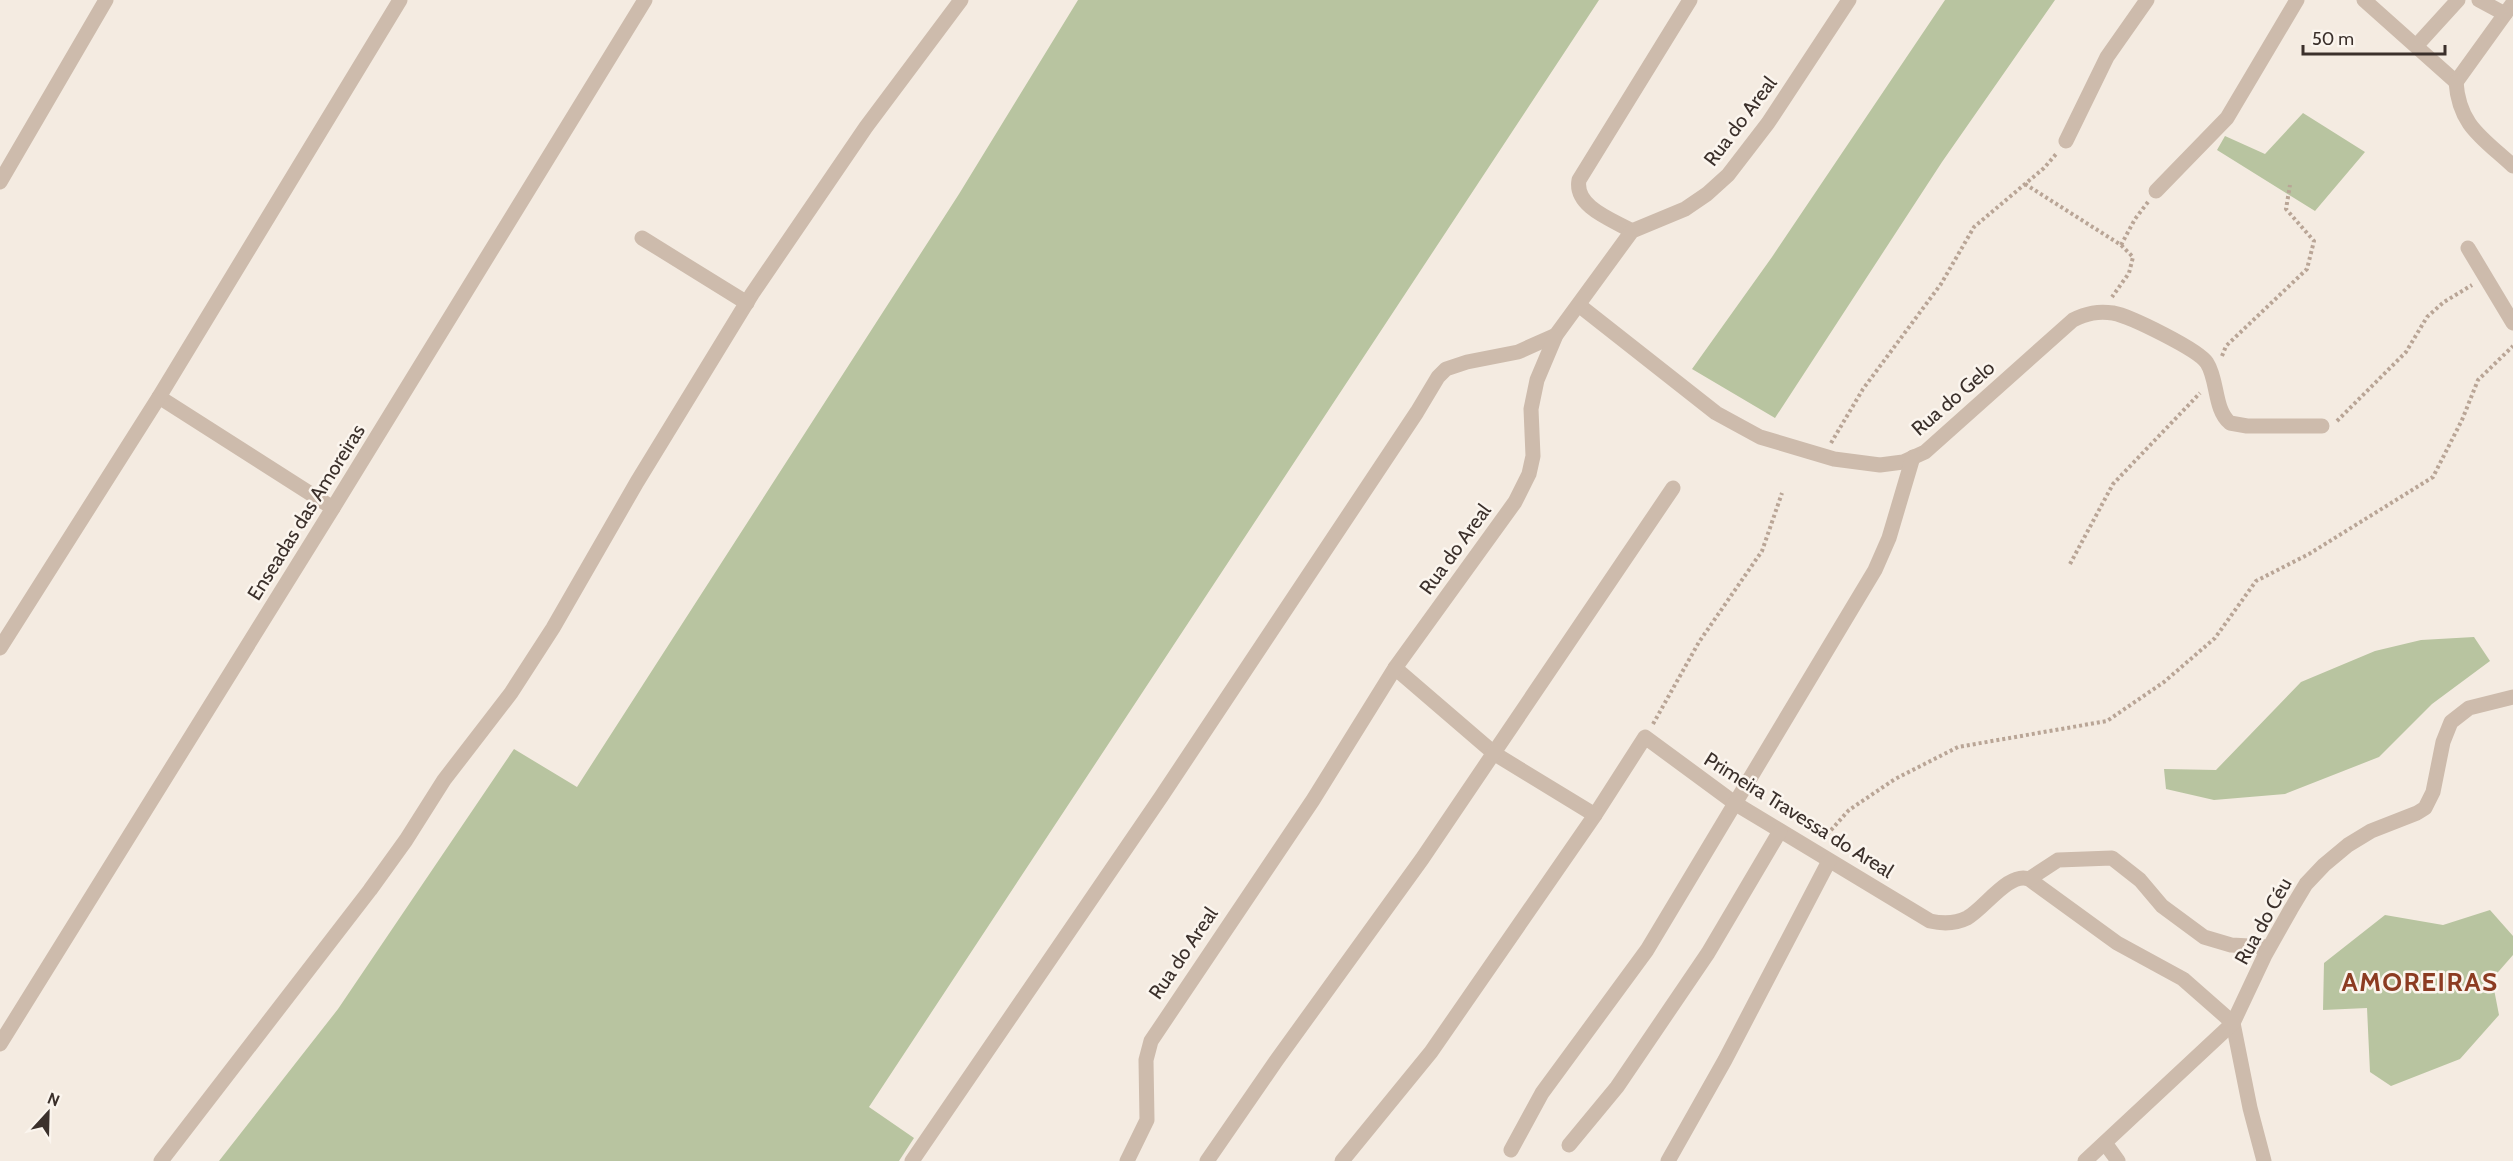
<svg xmlns="http://www.w3.org/2000/svg" width="2513" height="1161" font-family="Cabin,sans-serif">
<rect width="100%" height="100%" fill="#f4ebe1"/>
<g fill="#b8c4a0">
<path d="M1078 0H1599L869 1107 914 1138 899 1161H219L338 1009 514 749 577 787 959 194Z"/>
<path d="M1945 0H2055L1942 162 1775 418 1692 369 1772 257Z"/>
<path d="M2303 113 2365 152 2315 211 2217 150 2225 136 2265 154Z"/>
<path d="M2474 637 2490 661 2432 704 2379 757 2285 794 2214 800 2166 789 2164 769 2216 770 2301 682 2375 651 2421 640Z"/>
<path d="M2490 910 2513 936V955L2492 979 2499 1015 2460 1059 2391 1086 2370 1072 2367 1008 2323 1010 2324 963 2385 915 2443 925Z"/>
</g>
<g fill="none" stroke-linecap="round" stroke-linejoin="round">
<g stroke="#b9a596" stroke-width="4" stroke-dasharray="3 3" stroke-linecap="butt">
<path d="M2025 184 2121 245 2133 257 2129 273 2112 297"/>
<path d="M2121 245 2135 219 2148 202"/>
<path d="M2222 356 2226 346 2307 269 2314 241 2286 209 2290 185"/>
<path d="M2337 421 2406 352 2427 317 2444 302 2472 285"/>
<path d="M1831 443 1863 389 1941 284 1974 227 2044 168 2057 153"/>
<path d="M2070 564 2113 484 2200 393"/>
<path d="M1653 724 1699 642 1762 551 1782 493"/>
<path d="M1823 839 1849 810 1895 779 1958 747 2107 721 2164 682 2215 638 2256 581 2309 554 2433 477 2462 420 2478 380 2513 346"/>
</g>
<g stroke="#cdbbac" stroke-width="15">
<path d="M2364 0 2456 82 2513 3"/>
<path d="M2479 0 2505 14"/>
<path d="M2417 45 2458 0"/>
<path d="M2456 82C2459 126 2483 138 2513 166"/>
<path d="M2066 141 2107 57 2147 0"/>
<path d="M0 182 106 0"/>
<path d="M2156 191 2227 118 2297 0"/>
<path d="M1632 231C1613 220 1574 207 1579 180L1690 0"/>
<path d="M642 238 747 303"/>
<path d="M2468 248 2513 323"/>
<path d="M1580 306 1716 413 1760 437 1834 459 1880 465 1903 462 1925 452 2073 320C2087 313 2098 311 2113 313 2130 316 2199 350 2207 363 2218 380 2214 410 2230 423L2247 426H2322"/>
<path d="M159 397 333 508"/>
<path d="M0 648 159 397 400 0"/>
<path d="M1395 668 1495 754 1595 815 1645 737 1736 804 1930 921C1943 924 1955 924 1967 918 1984 909 2009 871 2029 879L2117 943 2183 979 2233 1023 2250 1108 2264 1161"/>
<path d="M2029 879 2058 860 2112 858 2140 880 2162 906 2204 937 2231 945 2269 947"/>
<path d="M0 1044 333 508 645 0"/>
<path d="M2105 1143 2118 1161"/>
<path d="M1569 1145 1617 1087 1708 953 1780 831"/>
<path d="M1511 1150 1542 1093 1647 950 1875 570 1889 538 1913 457"/>
<path d="M161 1161 370 890 406 840 444 780 511 693 553 628 637 482 752 294 866 127 961 0"/>
<path d="M912 1161 1161 797 1417 412 1438 377 1446 369 1467 362 1518 352 1556 335"/>
<path d="M1127 1161 1147 1120 1146 1060 1151 1041 1313 800 1395 668 1515 502 1529 474 1533 456 1531 409 1537 380 1556 335 1632 231 1685 209 1707 194 1728 175 1768 123 1849 0"/>
<path d="M1207 1161 1276 1061 1422 859 1673 488"/>
<path d="M1342 1161 1431 1052 1595 815"/>
<path d="M1668 1161 1725 1060 1829 861"/>
<path d="M2085 1161 2233 1023 2265 955 2291 909 2306 884 2324 865 2348 845 2371 831 2417 813 2425 808 2433 792 2443 742 2451 722 2469 708 2513 697"/>
</g>
</g>
<g text-anchor="middle" dominant-baseline="central" stroke-width="5" stroke-linejoin="round" paint-order="stroke">
<g font-size="20" fill="#3b302b" stroke="#fbf5ee">
<text transform="translate(1740 121) rotate(-53)">Rua do Areal</text>
<text transform="translate(1953 398) rotate(-41)">Rua do Gelo</text>
<text transform="translate(306 512) rotate(-58)">Enseadas das Amoreiras</text>
<text transform="translate(1455 549) rotate(-54)">Rua do Areal</text>
<text transform="translate(1799 815) rotate(32)">Primeira Travessa do Areal</text>
<text transform="translate(2263 921) rotate(-61)">Rua do Céu</text>
<text transform="translate(1183 953) rotate(-56)">Rua do Areal</text>
</g>
<g font-size="26" font-weight="bold" letter-spacing="1.5" fill="#8c3b22" stroke="#fbf5ee">
<text x="2420" y="982">AMOREIRAS</text>
</g>
</g>
<g transform="translate(48 1113) rotate(22)" stroke="#fbf5ee" stroke-width="4.5" paint-order="stroke">
<path d="M0-4.5L10 22L0 15L-10 22Z" fill="#3b302b"/>
<text y="-9" font-size="16" font-weight="bold" text-anchor="middle" fill="#3b302b">N</text>
</g>
<path d="M2303 45v9h142v-9" fill="none" stroke="#3b302b" stroke-width="3"/>
<text x="2312" y="45" font-size="18" fill="#3b302b" stroke="#fbf5ee" stroke-width="4.5" paint-order="stroke">50 m</text>
</svg>
